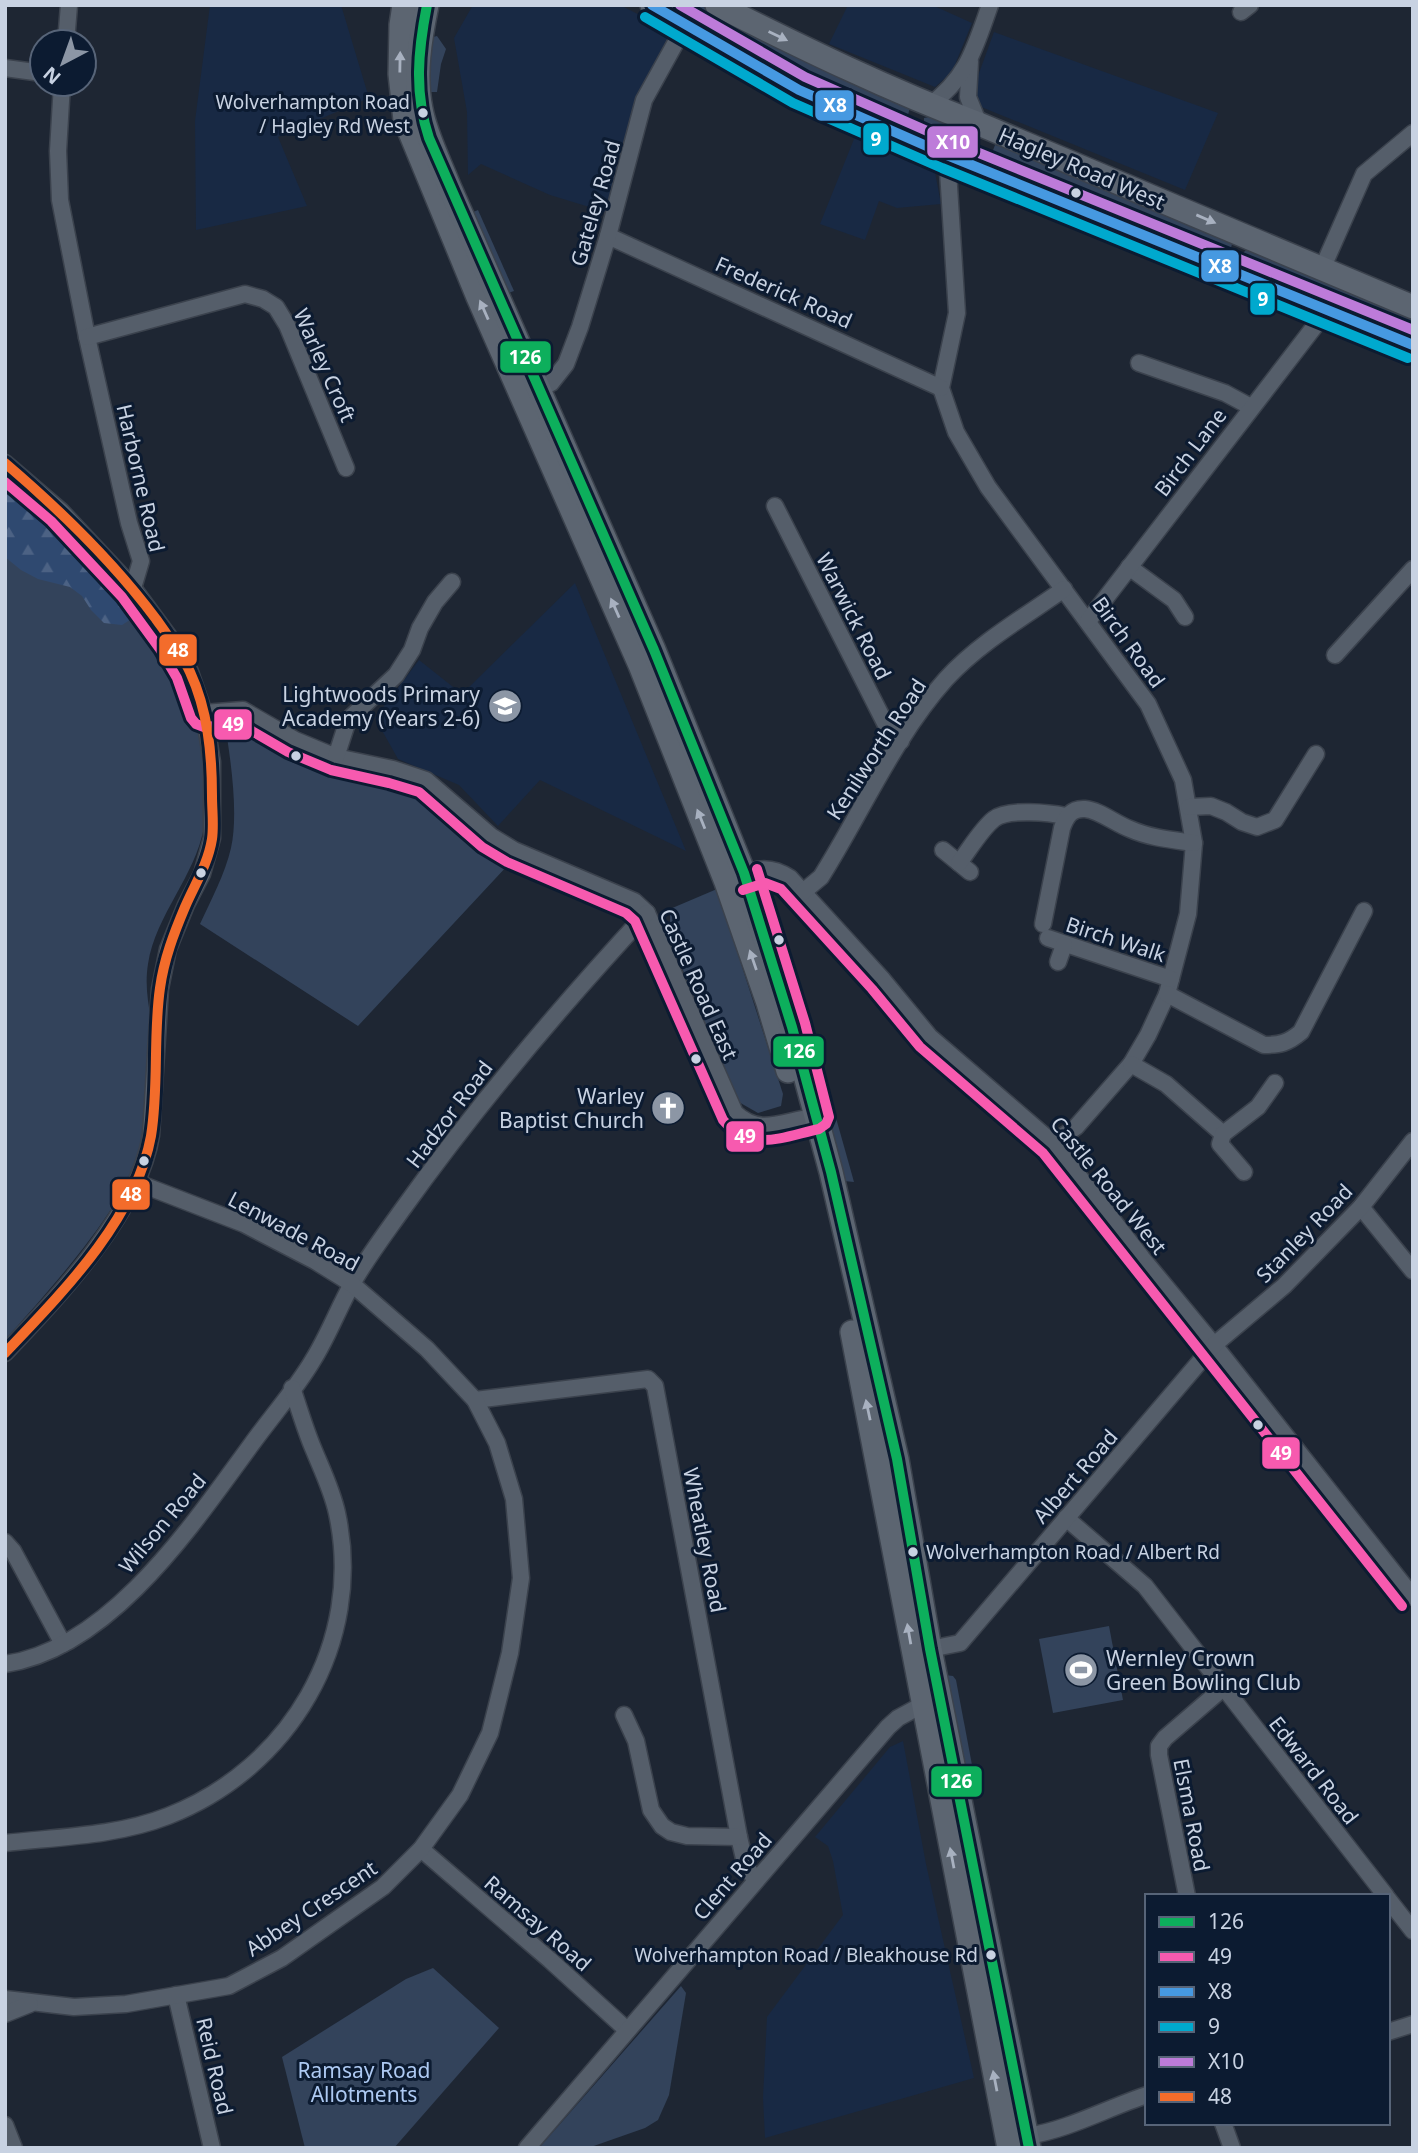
<svg xmlns="http://www.w3.org/2000/svg" width="1418" height="2153" font-family="'Noto Sans',sans-serif">
<defs>
<pattern id="forest-firs" width="22" height="20" patternUnits="userSpaceOnUse" patternTransform="scale(1.75)"><rect width="22" height="20" fill="#2f4970"/><path d="M5 1l3.5 6h-7zM16 11l3.5 6h-7z" fill="#4c6284"/></pattern>
</defs>
<rect width="100%" height="100%" fill="#1e2633"/>
<g fill="#182944">
<path d="M210 5H341L369 98 278 137 307 206 196 230 195 121Z"/>
<path d="M473 5H620L675 33 609 213 550 195 481 164 468 175 467 112 454 38Z"/>
<path d="M848 5H932L972 23 952 72 935 87 829 44Z"/>
<path d="M994 32 1218 113 1185 190 974 104 971 95Z"/>
<path d="M856 134 934 167 941 204 897 208 879 201 865 240 820 224Z"/>
<path d="M575 583 686 851 540 780 498 826 459 785 398 759 375 718 419 660 462 694Z"/>
<path d="M903 1741 926 1864 974 2078 765 2138 763 2098 767 2017 843 1915 833 1861 828 1846 815 1837 890 1747Z"/>
</g>
<g fill="#33435b">
<path d="M679 5H700L910 107 907 119 899 120 784 65Z"/>
<path d="M437 36 446 49 441 64 437 92H431L427 77 429 38Z"/>
<path d="M934 116 979 135 980 147 972 153 924 130V118Z"/>
<path d="M995 145 1016 150 1233 240 1230 252 1226 257 989 161Z"/>
<path d="M478 210 514 291 505 294 471 213Z"/>
<path d="M1248 248 1413 315V337L1240 263 1242 254Z"/>
<path d="M5 476C67 529 170 629 194 707 202 735 205 762 205 791 205 803 206 815 204 827 195 877 156 914 148 964 144 990 150 1007 152 1032 153 1047 150 1064 149 1079 147 1098 148 1119 145 1137 131 1202 50 1289 5 1340Z"/>
<path d="M224 718 329 771 392 783 417 792 467 836 508 865 358 1026 200 924C211 900 225 874 231 848 239 812 230 755 224 718Z"/>
<path d="M757 881C784 946 806 1013 825 1081L817 1083Z"/>
<path d="M717 889 783 1094 781 1106 758 1113 737 1101 670 939V909Z"/>
<path d="M828 1092 829 1093 854 1182 844 1181 819 1096Z"/>
<path d="M1109 1626 1123 1700 1053 1713 1039 1639Z"/>
<path d="M945 1675 953 1676 956 1680 972 1765 964 1766Z"/>
<path d="M433 1968 499 2028 394 2148H305L282 2057 406 1979Z"/>
<path d="M681 1986 686 1993 669 2095 658 2120 645 2128 588 2148H539Z"/>
</g>
<path fill="url(#forest-firs)" d="M5 476C54 517 100 564 139 614L122 625 104 623 91 610 82 596 70 587 38 579 21 570 5 557Z"/>
<g fill="none" stroke-linecap="round" stroke-linejoin="round">
<g stroke="#3b424d" stroke-width="19">
<g id="minor">
<path d="M1241 12 1250 5"/>
<path d="M66 42 69 5"/>
<path d="M970 61 968 97 979 124"/>
<path d="M5 68 42 73"/>
<path d="M62 84 58 151 60 200 87 337 129 523 141 561 133 588"/>
<path d="M929 106C968 76 974 50 990 5"/>
<path d="M947 155 957 313 941 388 956 432 988 487 1148 704 1183 780 1194 843 1188 914 1167 994 1148 1035 1131 1064 1076 1127 1053 1143"/>
<path d="M608 236 941 388"/>
<path d="M1322 269 1364 174 1413 133"/>
<path d="M87 337 245 294 263 299 276 307 287 325 346 468"/>
<path d="M1139 363 1225 393 1251 407"/>
<path d="M540 389 551 383 566 364 580 327 608 236 644 100 686 24"/>
<path d="M5 463 61 511 133 588 172 641 190 672 204 713 212 762V838L202 874 186 905 168 949 160 989 151 1135C139 1212 58 1297 5 1353"/>
<path d="M775 506 887 727 901 741"/>
<path d="M1129 567 1174 600 1185 617"/>
<path d="M1088 621 1328 309"/>
<path d="M1335 655 1413 569"/>
<path d="M204 713 243 710 295 740 336 757 393 769 426 780 491 836 514 850 634 901 647 913 735 1113C757 1133 774 1125 802 1119"/>
<path d="M336 757 348 720 396 675 412 650 420 628 435 602 452 582"/>
<path d="M1189 807 1211 806 1226 812 1242 822 1257 827 1275 820 1316 754"/>
<path d="M943 850 970 872"/>
<path d="M959 863C969 850 982 828 994 819 1008 808 1051 813 1066 816"/>
<path d="M737 877C757 867 772 866 790 878L883 980 930 1037 1053 1143 1142 1258 1214 1345 1413 1597"/>
<path d="M803 892 821 877C862 812 894 737 946 679 979 643 1024 617 1064 589"/>
<path d="M1043 924 1062 828C1066 817 1071 808 1085 809 1099 810 1116 824 1130 829 1150 838 1173 840 1194 843"/>
<path d="M1048 938 1171 979"/>
<path d="M1058 962 1064 945"/>
<path d="M1167 994 1264 1045C1280 1045 1288 1043 1301 1032L1364 911"/>
<path d="M1131 1064 1166 1084 1223 1134"/>
<path d="M1244 1172 1220 1144 1223 1134 1258 1107 1275 1083"/>
<path d="M1361 1207 1413 1271"/>
<path d="M475 1400 648 1379 655 1386 739 1837 746 1867 756 1880"/>
<path d="M1066 1518 1145 1586 1386 1896"/>
<path d="M5 1542 13 1551 63 1644"/>
<path d="M930 1649 960 1643 1214 1345 1284 1286 1361 1207 1413 1141"/>
<path d="M5 1664C110 1649 193 1524 251 1445 271 1417 296 1389 313 1360 328 1336 338 1309 352 1284 366 1259 385 1234 402 1210 477 1105 559 1008 647 913"/>
<path d="M624 1715 636 1741 651 1810 662 1826 671 1832 687 1836 739 1837"/>
<path d="M5 1843C59 1837 117 1836 168 1816 289 1769 365 1643 337 1513 332 1490 322 1470 313 1448 305 1429 299 1408 292 1388"/>
<path d="M421 1849 550 1960 627 2030"/>
<path d="M1187 1896 1159 1755V1746L1165 1738 1223 1688"/>
<path d="M1388 1899 1413 1931"/>
<path d="M176 1995 212 2148"/>
<path d="M5 1999 74 2007 126 2004 229 1986 282 1958 383 1887 421 1849 460 1795 490 1733 510 1653 521 1578 514 1499 497 1443 475 1400 427 1349 352 1284 315 1261 244 1224 138 1183"/>
<path d="M5 2014 30 2004"/>
<path d="M1388 2032 1413 2024"/>
<path d="M1223 2123 1232 2148"/>
<path d="M5 2125 14 2148"/>
<path d="M1020 2144 1027 2136C1068 2130 1107 2108 1147 2095"/>
<path d="M527 2148 888 1727 898 1718 922 1705"/>
</g>
</g>
<g stroke="#3b424d" stroke-width="26">
<g id="highway">
<path d="M404 5 401 25 400 74 405 120 478 297 640 665 726 882 768 1003 788 1071"/>
<path d="M427 5C420 39 414 75 421 109 425 133 440 163 449 186L654 650 744 873 792 1027 831 1172 897 1459 930 1649 1029 2148"/>
<path d="M652 5 799 90 947 155 1413 345"/>
<path d="M717 5C803 48 889 90 979 124L1413 307"/>
<path d="M852 1332 1009 2148"/>
</g>
</g>
<use href="#minor" stroke="#555e6a" stroke-width="16"/>
<use href="#highway" stroke="#5c6571" stroke-width="23"/>
<g stroke="#0c1b31" stroke-width="16">
<path id="bus-1" d="M427 5C418 51 414 93 429 138L654 650 744 873 792 1027 831 1172 897 1459 930 1649 1029 2148"/>
</g>
<g stroke="#0c1b31" stroke-width="16">
<g id="bus-2">
<path d="M5 482 51 521 122 597 160 649 177 678 191 718 196 724 204 727 240 724 288 752 331 770 389 783 419 792 482 847 507 862 626 913 635 921 723 1120C751 1153 782 1137 819 1129L826 1124 829 1117 805 1023 757 869"/>
<path d="M743 890 765 883 781 889 872 989 920 1047 1043 1153 1402 1606"/>
</g>
</g>
<g stroke="#0c1b31" stroke-width="16">
<path id="bus-3" d="M652 5 799 90 947 155 1413 345"/>
</g>
<g stroke="#0c1b31" stroke-width="16">
<path id="bus-4" d="M645 17 793 103 942 168 1408 358"/>
</g>
<g stroke="#0c1b31" stroke-width="16">
<path id="bus-5" d="M680 5 805 77 952 142 1413 330"/>
</g>
<g stroke="#0c1b31" stroke-width="16">
<path id="bus-6" d="M5 463C60 510 112 560 156 619 168 636 181 653 190 672 208 711 212 754 212 796 212 810 214 825 212 839 208 864 195 884 185 907 174 933 164 959 160 988 153 1036 159 1087 151 1136 136 1219 61 1294 5 1353"/>
</g>
<use href="#bus-1" stroke="#0daf5c" stroke-width="10"/>
<use href="#bus-2" stroke="#f75aaf" stroke-width="10"/>
<use href="#bus-3" stroke="#4699e1" stroke-width="10"/>
<use href="#bus-4" stroke="#00a9ce" stroke-width="10"/>
<use href="#bus-5" stroke="#bd7bd9" stroke-width="10"/>
<use href="#bus-6" stroke="#f36c2b" stroke-width="10"/>
</g>
<defs><path id="oneway-solid" d="M-6-.8H1V-3.2L6.5 0L1 3.2V.8H-6Z" transform="scale(1.75)"/></defs>
<g fill="#a8b1c0">
<use href="#oneway-solid" transform="translate(778 36) rotate(26)"/>
<use href="#oneway-solid" transform="translate(400 62) rotate(-89)"/>
<use href="#oneway-solid" transform="translate(1206 219) rotate(23)"/>
<use href="#oneway-solid" transform="translate(484 310) rotate(-114)"/>
<use href="#oneway-solid" transform="translate(615 608) rotate(-114)"/>
<use href="#oneway-solid" transform="translate(701 819) rotate(-112)"/>
<use href="#oneway-solid" transform="translate(753 960) rotate(-109)"/>
<use href="#oneway-solid" transform="translate(868 1410) rotate(-102)"/>
<use href="#oneway-solid" transform="translate(909 1634) rotate(-100)"/>
<use href="#oneway-solid" transform="translate(952 1858) rotate(-101)"/>
<use href="#oneway-solid" transform="translate(995 2081) rotate(-101)"/>
</g>
<defs>
<g id="school-disc" transform="scale(1.75)"><circle r="9.5" fill="#8c96a5" stroke="#0c1b31"/><path d="M0-5L7-2L0 1L-7-2ZM-4 1L0 2.5L4 1V4Q0 6-4 4Z" fill="#fff"/></g>
<g id="church-disc" transform="scale(1.75)"><circle r="9.5" fill="#8c96a5" stroke="#0c1b31"/><path d="M-1.2-6h2.4v3.5h3.3v2.4h-3.3V6h-2.4V-.1h-3.3v-2.4h3.3Z" fill="#fff"/></g>
<g id="stadium-disc" transform="scale(1.75)"><circle r="9.5" fill="#8c96a5" stroke="#0c1b31"/><path d="M0-5a6.5 5 0 1 0 0 10a6.5 5 0 1 0 0-10ZM-3.5-1.8h7v3.6h-7Z" fill="#fff"/></g>
</defs>
<g fill-rule="evenodd">
<use href="#school-disc" x="505" y="706"/>
<use href="#church-disc" x="668" y="1108"/>
<use href="#stadium-disc" x="1081" y="1670"/>
</g>
<g fill="#c8d2e2" stroke="#0c1b31" stroke-width="2.5">
<circle cx="423" cy="113" r="6"/>
<circle cx="1076" cy="193" r="6"/>
<circle cx="296" cy="756" r="6"/>
<circle cx="201" cy="873" r="6"/>
<circle cx="779" cy="940" r="6"/>
<circle cx="696" cy="1059" r="6"/>
<circle cx="144" cy="1161" r="6"/>
<circle cx="1258" cy="1425" r="6"/>
<circle cx="913" cy="1552" r="6"/>
<circle cx="991" cy="1955" r="6"/>
</g>
<g text-anchor="middle" dominant-baseline="central" stroke-width="6" stroke-linejoin="round" paint-order="stroke">
<g font-size="19" fill="#c8d2e2" stroke="#0c1b31" text-anchor="end">
<text x="410" y="102">Wolverhampton Road<tspan x="410" dy="24">/ Hagley Rd West</tspan></text>
<text x="926" y="1552" text-anchor="start">Wolverhampton Road / Albert Rd</text>
<text x="978" y="1955">Wolverhampton Road / Bleakhouse Rd</text>
</g>
<g font-size="21" fill="#c8d2e2" stroke="#0c1b31">
<text transform="translate(1082 168) rotate(23)">Hagley Road West</text>
<text transform="translate(595 203) rotate(-74)">Gateley Road</text>
<text transform="translate(784 292) rotate(24)">Frederick Road</text>
<text transform="translate(325 365) rotate(66)">Warley Croft</text>
<text transform="translate(1190 452) rotate(-53)">Birch Lane</text>
<text transform="translate(141 478) rotate(77)">Harborne Road</text>
<text transform="translate(854 616) rotate(63)">Warwick Road</text>
<text transform="translate(1129 642) rotate(54)">Birch Road</text>
<text transform="translate(876 749) rotate(-57)">Kenilworth Road</text>
<text transform="translate(1116 939) rotate(18)">Birch Walk</text>
<text transform="translate(699 984) rotate(66)">Castle Road East</text>
<text transform="translate(449 1114) rotate(-53)">Hadzor Road</text>
<text transform="translate(1109 1185) rotate(51)">Castle Road West</text>
<text transform="translate(294 1231) rotate(28)">Lenwade Road</text>
<text transform="translate(1304 1233) rotate(-46)">Stanley Road</text>
<text transform="translate(1075 1476) rotate(-49)">Albert Road</text>
<text transform="translate(162 1523) rotate(-50)">Wilson Road</text>
<text transform="translate(705 1540) rotate(79)">Wheatley Road</text>
<text transform="translate(1314 1770) rotate(52)">Edward Road</text>
<text transform="translate(1192 1815) rotate(79)">Elsma Road</text>
<text transform="translate(732 1876) rotate(-49)">Clent Road</text>
<text transform="translate(311 1908) rotate(-34)">Abbey Crescent</text>
<text transform="translate(538 1923) rotate(41)">Ramsay Road</text>
<text transform="translate(215 2066) rotate(77)">Reid Road</text>
</g>
<g font-size="21" fill="#c8d2e2" stroke="#0c1b31" text-anchor="end">
<text x="480" y="694">Lightwoods Primary<tspan x="480" dy="24">Academy (Years 2-6)</tspan></text>
<text x="644" y="1096">Warley<tspan x="644" dy="24">Baptist Church</tspan></text>
<text x="1106" y="1658" text-anchor="start">Wernley Crown<tspan x="1106" dy="24">Green Bowling Club</tspan></text>
</g>
<g font-size="21" fill="#adc9f2" stroke="#0c1b31">
<text x="364" y="2070">Ramsay Road<tspan x="364" dy="24">Allotments</tspan></text>
</g>
</g>
<g stroke="#0c1b31" stroke-width="2.5">
<rect x="814" y="89" width="41" height="33" rx="7" fill="#4699e1"/>
<rect x="862" y="122" width="28" height="34" rx="7" fill="#00a9ce"/>
<rect x="926" y="125" width="53" height="34" rx="7" fill="#bd7bd9"/>
<rect x="1200" y="249" width="40" height="34" rx="7" fill="#4699e1"/>
<rect x="1249" y="282" width="27" height="34" rx="7" fill="#00a9ce"/>
<rect x="499" y="340" width="53" height="34" rx="7" fill="#0daf5c"/>
<rect x="158" y="633" width="40" height="34" rx="7" fill="#f36c2b"/>
<rect x="213" y="708" width="40" height="33" rx="7" fill="#f75aaf"/>
<rect x="772" y="1035" width="53" height="33" rx="7" fill="#0daf5c"/>
<rect x="725" y="1120" width="40" height="33" rx="7" fill="#f75aaf"/>
<rect x="111" y="1178" width="40" height="33" rx="7" fill="#f36c2b"/>
<rect x="1261" y="1436" width="40" height="34" rx="7" fill="#f75aaf"/>
<rect x="930" y="1765" width="53" height="33" rx="7" fill="#0daf5c"/>
</g>
<g font-size="19" text-anchor="middle" font-weight="bold" fill="#fff">
<text x="835" y="112">X8</text>
<text x="876" y="146">9</text>
<text x="953" y="149">X10</text>
<text x="1220" y="273">X8</text>
<text x="1263" y="306">9</text>
<text x="525" y="364">126</text>
<text x="178" y="657">48</text>
<text x="233" y="731">49</text>
<text x="799" y="1058">126</text>
<text x="745" y="1143">49</text>
<text x="131" y="1201">48</text>
<text x="1281" y="1460">49</text>
<text x="956" y="1788">126</text>
</g>
<rect width="1418" height="2153" fill="none" stroke="#c8d2e2" stroke-width="14"/>
<rect x="1145" y="1894" width="245" height="231" fill="#0c1b31" stroke="#576478" stroke-width="2"/>
<rect x="1159" y="1917" width="35" height="10" fill="#0daf5c" stroke="#576478" stroke-width="2"/>
<text x="1208" y="1929" font-size="21" fill="#c8d2e2">126</text>
<rect x="1159" y="1952" width="35" height="10" fill="#f75aaf" stroke="#576478" stroke-width="2"/>
<text x="1208" y="1964" font-size="21" fill="#c8d2e2">49</text>
<rect x="1159" y="1987" width="35" height="10" fill="#4699e1" stroke="#576478" stroke-width="2"/>
<text x="1208" y="1999" font-size="21" fill="#c8d2e2">X8</text>
<rect x="1159" y="2022" width="35" height="10" fill="#00a9ce" stroke="#576478" stroke-width="2"/>
<text x="1208" y="2034" font-size="21" fill="#c8d2e2">9</text>
<rect x="1159" y="2057" width="35" height="10" fill="#bd7bd9" stroke="#576478" stroke-width="2"/>
<text x="1208" y="2069" font-size="21" fill="#c8d2e2">X10</text>
<rect x="1159" y="2092" width="35" height="10" fill="#f36c2b" stroke="#576478" stroke-width="2"/>
<text x="1208" y="2104" font-size="21" fill="#c8d2e2">48</text>
<g transform="translate(63 63) rotate(221)"><circle r="33" fill="#0c1b31" stroke="#576478" stroke-width="2"/>
<path d="M0-5L12 26L0 18L-12 26Z" fill="#8c96a5"/>
<text y="-10" font-size="19" font-weight="bold" text-anchor="middle" fill="#c8d2e2">N</text>
</g>
</svg>
